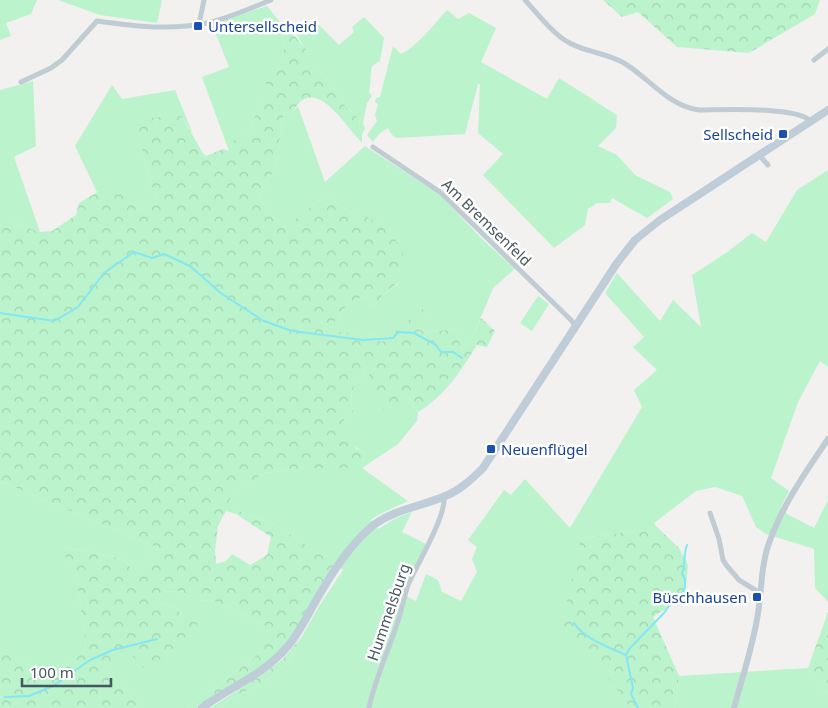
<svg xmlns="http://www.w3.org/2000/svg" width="828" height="708" font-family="'Noto Sans',sans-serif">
<defs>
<pattern id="forest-crowns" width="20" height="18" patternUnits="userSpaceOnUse" patternTransform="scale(1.25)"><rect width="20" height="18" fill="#bbf3cc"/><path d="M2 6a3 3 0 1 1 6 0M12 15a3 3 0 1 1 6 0" fill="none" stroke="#a2d2b2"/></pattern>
</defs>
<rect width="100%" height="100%" fill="#f3f0f0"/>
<g fill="#bbf3cc">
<path d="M0 0H37L31 14 6 23 11 36 0 40Z"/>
<path d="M58 0H162L157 23 100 15Z"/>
<path d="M267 6 287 31 282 34 284 48 282 60 263 97 246 137 233 152 229 151 202 77 229 67 212 24Z"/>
<path d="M447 10 458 19 469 13 496 28 481 62 547 99 559 78 617 115 616 128 598 146 617 155 635 175 670 192 673 199 647 218 612 198 610 203H597L588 209 585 225 554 248 483 175 503 154 478 133C479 117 479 100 480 84H478L465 134 397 138 393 136 388 128 379 134 373 142 367 135 377 121 375 115 378 104 375 102 376 98 380 97 393 46 401 54C419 45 433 25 447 10Z"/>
<path d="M364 17 384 38 380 61 372 66C370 75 371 83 369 92L372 96 367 103 363 123 365 128 362 135V143L354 134 360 129C360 125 360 120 357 117 352 110 343 107 342 97L338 96 329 81 315 68 296 33 318 24 339 45 354 32 352 27Z"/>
<path d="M33 81 36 146 14 157 40 232 12 222H0V90Z"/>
<path d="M112 85 122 99 175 90 193 134 182 116H158L138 127 144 158 157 204 142 211 134 204 106 188 97 192 75 146Z"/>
<path d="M298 106 325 182 365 146 439 194 481 238 515 269 493 288 471 341 462 350 455 329 430 332 418 330 427 311 380 344 377 335 322 332 328 324 339 320C344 306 350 299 365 297L374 306 382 296 398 284 382 225 367 217H357L328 197C309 203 299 222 281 227L260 200 261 191 275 169 284 112 291 113Z"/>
<path d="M828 170V367L820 361 798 402 771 478 789 491 781 507 787 514 814 528 828 500V602L815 588 814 549 766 534 756 527 742 496 715 487 696 491 654 523 656 526 654 529 581 538 629 708H219L230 699 267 680 287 663 319 606 343 570 275 525 239 511 236 514 226 511 225 506 235 490 265 473 304 468H362L365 453 338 437 344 420 353 412C349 393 351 389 364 373L359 363 356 349 362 350 367 363 403 395 408 396 418 412 417 421 398 444 362 468 408 501 378 515 371 520 378 529 396 518 412 512 402 532 426 544 406 596 416 601 426 574 438 580 442 592 461 601 477 572 472 559 477 547 468 540 504 490 511 495 525 479 570 528 642 407 634 390 657 370 633 347 644 337 605 293 617 273 660 321 673 300 701 327 692 275 726 253 752 233 766 242 797 190Z"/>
<path d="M538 296 549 304 532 331 520 323Z"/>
<path d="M0 481 158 548 135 575 125 560 107 555 64 547V555L76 572 86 649 61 669 29 665 0 652Z"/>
<path d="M182 591 189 599 218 602 270 628 276 633 253 659 186 708H135L138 704 105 668 182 618 177 608 159 603 161 592Z"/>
<path d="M808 668 828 696V708H674L679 676Z"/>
</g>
<g fill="url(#forest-crowns)">
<path d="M603 0H820L815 14 749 53 677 47 638 12 622 17Z"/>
<path d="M290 30 306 50 315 68 329 81 338 96 342 97C343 107 351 110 357 117 360 120 360 125 360 129L354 134C344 122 320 86 301 101 298 104 294 109 291 113L284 112 275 169 261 191 260 200 281 227C299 221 309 203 328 197L357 217H367L382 225 392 233 404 256 396 273 398 283 382 296 374 306 365 297C350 299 344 306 339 320L328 324 323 331 377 335 381 343 423 309 427 311 419 330 430 332 455 329 462 350 471 341 481 318 495 331 487 347 477 345C460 372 445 396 418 412L408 396 403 395 400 403 384 410 375 395 362 351 356 349 359 363 364 373C351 389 349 393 353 412L344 420 339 437 351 441 355 448 365 453 362 468H304L265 473 235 490 226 506V511L218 526 215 551 216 564 226 561 232 554 250 565 267 555 271 537 236 514 239 511 275 525 335 564C320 590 298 635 277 655 254 676 223 689 197 708H186L253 659 275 633 270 628 218 602 189 599 182 591 161 592 159 603 177 608 182 618 197 623 199 641 143 668 130 653 105 668 138 704 135 708H0V652L29 665 61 669 86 649 76 573 64 555V547L107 555 125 560 135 575 158 548 0 481V222H12L40 232 52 231 76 215 79 203 106 187 120 192 142 211 157 204 144 158 137 127C152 115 164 115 182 116L202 152 206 156 223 149 233 152V141L246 137 267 87 265 80 276 62 282 60 284 48 282 34Z"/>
<path d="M656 526 679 548 688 565 685 597 653 617 679 676 674 708H629L626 700 562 623 581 538 653 529Z"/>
<path d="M828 612V696L808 668Z"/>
<path d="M302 636 287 663 267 680 230 699 219 708H210L263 674 283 659Z"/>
</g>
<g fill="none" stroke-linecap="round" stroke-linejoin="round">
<g stroke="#84e7f4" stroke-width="2">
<path d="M0 313 54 321 78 307 104 273 134 252 152 258 164 254 190 266 222 294 264 321 292 331 363 340 393 338 398 332 414 333 436 345 441 352H453L462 358"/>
<path d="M574 623C583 638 610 648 626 655"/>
<path d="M5 697 29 696 53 686 90 660 113 650 157 639"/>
<path d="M638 708 631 694 633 688 626 655 630 648 664 613 671 603 678 600 685 588V579L682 574C686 564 683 555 687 545"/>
</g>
<g stroke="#bfccd3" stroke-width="5">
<path d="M525 0C537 13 549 29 563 39 581 52 605 52 624 63 649 78 668 106 699 110 723 110 796 106 811 121"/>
<path d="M199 24 204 0"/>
<path d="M814 60 828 49"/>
<path d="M21 82 51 68 62 60 97 21C127 25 156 29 186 26 215 24 244 11 271 0"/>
<path d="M373 147 440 192 572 321 575 327"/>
<path d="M760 156 768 165"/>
<path d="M710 513 719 539 723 560 727 566 739 580 760 593"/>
<path d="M369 708C375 678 389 650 398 621 402 609 404 597 408 585 417 564 446 517 444 497"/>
</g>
<path stroke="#bfccd3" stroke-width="6" d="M734 708C742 678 752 649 757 619 762 595 760 569 768 546 781 507 805 473 828 439"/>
<path stroke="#bfcdd8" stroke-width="8" d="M202 708C230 687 265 674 288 646 299 633 306 619 314 604 329 578 347 548 370 528 391 510 419 507 443 497 459 491 471 480 483 468L617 263 635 240 660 220 828 110"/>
</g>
<g fill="#1a4fb4" stroke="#fff" stroke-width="2">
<rect x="193" y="21" width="10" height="10" rx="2.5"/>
<rect x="778" y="129" width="10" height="10" rx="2.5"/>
<rect x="486" y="444" width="10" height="10" rx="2.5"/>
<rect x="752" y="592" width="10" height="10" rx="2.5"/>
</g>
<g text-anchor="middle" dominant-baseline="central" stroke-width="5" stroke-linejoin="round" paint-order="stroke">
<g font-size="15" fill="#164399" stroke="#fff" text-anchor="start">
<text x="208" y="26">Untersellscheid</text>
<text x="773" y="134" text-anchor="end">Sellscheid</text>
<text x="501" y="449">Neuenflügel</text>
<text x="747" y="597" text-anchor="end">Büschhausen</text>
</g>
<g font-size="15" fill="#46565f" stroke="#fff">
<text transform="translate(487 222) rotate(44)">Am Bremsenfeld</text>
<text transform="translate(388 612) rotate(-71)">Hummelsburg</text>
</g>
</g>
<path d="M22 678v8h89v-8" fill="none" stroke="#46565f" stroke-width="2.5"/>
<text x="30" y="678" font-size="15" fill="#46565f" stroke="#ffffff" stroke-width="4" paint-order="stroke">100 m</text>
</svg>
